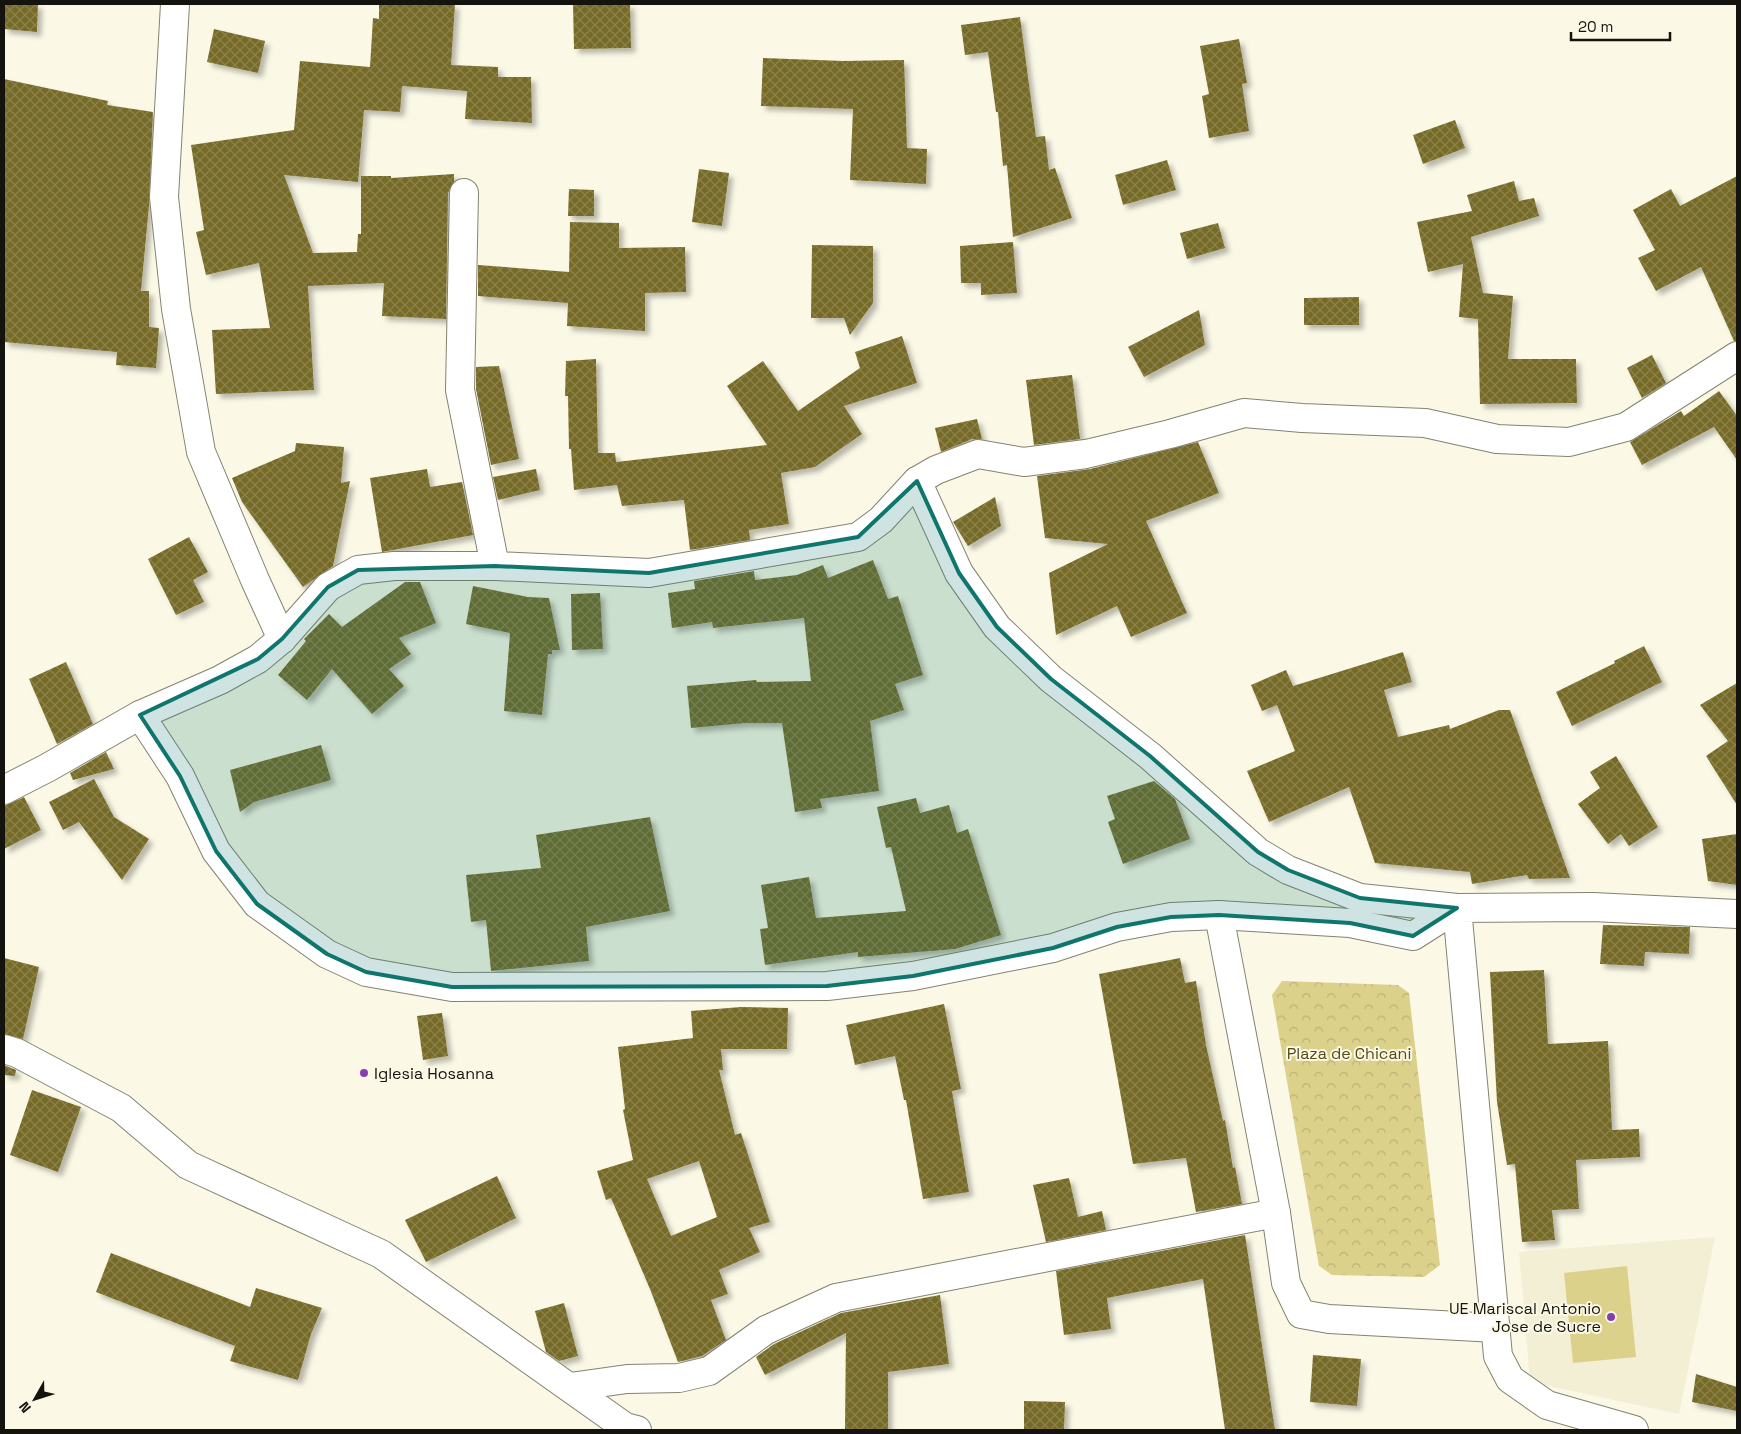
<svg xmlns="http://www.w3.org/2000/svg" width="1741" height="1434" font-family="'Space Grotesk',sans-serif">
<defs>
<pattern id="park-crowns" width="20" height="18" patternUnits="userSpaceOnUse" patternTransform="scale(1.25)"><rect width="20" height="18" fill="#dbd18b"/><path d="M2 6a3 3 0 1 1 6 0M12 15a3 3 0 1 1 6 0" fill="none" stroke="#bbb377"/></pattern>
<pattern id="building-cross-hatch" width="8" height="8" patternUnits="userSpaceOnUse" patternTransform="scale(1.25)"><rect width="8" height="8" fill="#766b25"/><path d="M0 0l8 8M0 8l8-8" fill="none" stroke="#8a8250"/></pattern>
<filter id="shadow"><feDropShadow dx="4.5" dy="4.5" stdDeviation="2.5" flood-color="#0004"/></filter>
</defs>
<rect width="100%" height="100%" fill="#fbf9e6"/>
<path fill="#f2efd5" d="M1715 1237 1679 1414 1530 1382 1519 1252Z"/>
<path fill="#dbd18b" d="M1627 1266 1636 1357 1573 1363 1564 1273Z"/>
<path fill="url(#park-crowns)" d="M1282 981 1398 985 1409 993 1440 1265 1424 1277 1332 1275 1319 1266 1272 995Z"/>
<g fill="url(#building-cross-hatch)" fill-rule="evenodd" filter="url(#shadow)">
<path d="M4 4H38L37 32 4 29Z"/>
<path d="M379 4H455L451 65 498 67V77H531L532 123 465 119 467 91 402 86 400 112 364 110 358 182 284 175 313 253 357 252 358 234H361V176H391V178L454 174V182L448 193 446 319 382 316 384 283 308 286 314 390 216 394 212 330 270 328 259 263 206 275 196 232 204 230 191 145 294 130 300 61 370 67 373 18 379 19Z"/>
<path d="M573 4H630L631 48 574 49Z"/>
<path d="M1020 17 1036 137 1045 136 1049 170 1055 168 1072 218 1013 237 1007 165 1003 166 998 112H996L988 52 965 55 961 25Z"/>
<path d="M214 29 265 41 258 73 207 62Z"/>
<path d="M1239 39 1247 83 1242 84 1249 131 1209 138 1202 96 1209 94 1200 46Z"/>
<path d="M763 58 843 61 904 60 907 148 927 149 926 184 850 180 853 109 761 106Z"/>
<path d="M4 79 108 101 107 105 153 112 149 205 141 291H149V327L159 328 156 368 116 365 117 352 4 342Z"/>
<path d="M1455 120 1465 148 1423 164 1413 135Z"/>
<path d="M1167 160 1176 190 1123 205 1115 175Z"/>
<path d="M699 169 729 173 722 226 692 222Z"/>
<path d="M1737 176V341H1734L1701 267 1656 291 1638 258 1655 250 1633 210 1671 189 1680 206Z"/>
<path d="M1514 181 1519 201 1534 198 1539 216 1471 237 1483 293 1513 296 1508 359H1576L1577 403 1480 404 1478 319 1459 317 1463 264 1428 272 1417 222 1472 211 1467 195Z"/>
<path d="M569 189 594 190V216H568Z"/>
<path d="M570 222 619 223V248L685 247 686 292 645 293V331L567 326 568 303 478 296V265L569 272Z"/>
<path d="M1218 223 1225 248 1187 259 1180 233Z"/>
<path d="M1013 242 1017 293 981 295V283H961L960 246Z"/>
<path d="M812 245 873 246V303L850 335 844 318H811Z"/>
<path d="M1359 297V325H1304V298Z"/>
<path d="M1199 310 1205 345 1144 377 1128 347Z"/>
<path d="M902 336 917 383 844 406 862 434 815 467 781 473 789 524 749 530 750 540 690 550 684 500 622 506 617 485 574 490 571 449H569L568 396H565L566 361 596 359 598 453H615L616 462 767 445 727 386 763 361 798 411 860 368 855 352Z"/>
<path d="M1652 355 1666 383 1642 398 1627 368Z"/>
<path d="M499 366 519 459 491 465 476 389V367Z"/>
<path d="M1072 375 1080 439 1034 445 1026 380Z"/>
<path d="M1719 391 1737 416V460L1714 427 1642 465 1630 442 1681 411 1684 416Z"/>
<path d="M977 419 982 439H972L941 452 935 428Z"/>
<path d="M1198 442 1219 493 1146 521 1187 613 1131 637 1117 606 1056 635 1049 573 1108 544 1045 538 1037 476 1090 469Z"/>
<path d="M296 443 344 447 341 483 350 481 333 566 303 587 242 502 232 478 295 451Z"/>
<path d="M427 469 430 487 462 482 473 535 382 552 370 478Z"/>
<path d="M536 469 540 490 498 500 493 477Z"/>
<path d="M995 497 1001 526 968 546 953 522Z"/>
<path d="M189 537 208 572 193 580 204 602 176 615 148 559Z"/>
<path d="M873 560 888 599 898 596 923 675 895 684 904 710 870 721 879 791 820 799 822 808 795 812 782 723H745L691 728 687 686 756 680 757 682 811 681 804 618 713 628 712 622 672 628 668 593 695 589 694 581 754 571 755 580 797 575 823 565 828 578Z"/>
<path d="M405 582H420L436 623 399 638 411 654 389 669 404 686 372 714 332 669 307 700 278 675 306 641 304 639 329 614 342 627Z"/>
<path d="M473 586 528 597 549 598 560 650H552V654H548L542 715 504 711 510 633 466 624Z"/>
<path d="M600 593 603 649 572 650 571 594Z"/>
<path d="M1644 646 1662 682 1572 726 1556 692 1615 663 1614 661Z"/>
<path d="M1403 652 1412 682 1384 690 1398 737 1449 725 1450 729 1499 710H1510L1570 878 1529 879 1527 875 1472 884 1470 872 1375 863 1349 787 1269 822 1247 771 1295 751 1277 705 1262 711 1251 685 1286 670 1293 686Z"/>
<path d="M66 662 93 724 57 744 29 679Z"/>
<path d="M1737 683V805L1706 756 1728 741 1700 705Z"/>
<path d="M321 745 331 780 254 802 240 812 230 770Z"/>
<path d="M106 752 114 769 73 780 70 773Z"/>
<path d="M1616 756 1658 827 1629 846 1621 834 1608 844 1578 804 1600 788 1590 772Z"/>
<path d="M94 779 114 817 149 839 122 880 79 822 63 830 49 802Z"/>
<path d="M1154 781 1175 799 1190 839 1123 864 1108 822 1115 819 1107 796Z"/>
<path d="M24 797 41 830 4 849V806Z"/>
<path d="M916 798 920 813 949 805 957 833 968 829 1001 935 955 949 858 957V952L765 965 760 929 768 928 761 885 809 877 816 918 906 911 891 847 886 848 877 807Z"/>
<path d="M650 817 670 911 586 927 589 961 491 971 486 920 471 922 466 875 541 868 536 835Z"/>
<path d="M1737 834V885L1708 881 1702 839Z"/>
<path d="M1603 925 1690 927 1689 954 1645 952 1644 966 1600 964Z"/>
<path d="M4 958 39 967 23 1039 4 1034Z"/>
<path d="M1180 958 1185 983 1196 981 1206 1045 1223 1121 1225 1120 1233 1168 1235 1167 1242 1204 1196 1212 1186 1158 1133 1164 1099 974Z"/>
<path d="M1544 970 1548 1044 1608 1041 1612 1130 1639 1129 1640 1157 1576 1160 1579 1209 1552 1210 1555 1240 1522 1242 1515 1164 1507 1165 1497 1102 1490 972Z"/>
<path d="M944 1004 961 1089 952 1091 969 1192 923 1199 906 1100H904L895 1056 855 1065 846 1025Z"/>
<path d="M741 1007 788 1008 787 1049H721L723 1070H719L735 1135 741 1133 770 1222 749 1228 760 1252 719 1270 728 1294 711 1300 726 1340 702 1356 678 1362 650 1289 611 1198 606 1200 597 1171 633 1160 623 1110 625 1109 618 1047 693 1038 691 1011ZM699 1161 717 1217 671 1236 647 1179Z"/>
<path d="M442 1013 448 1056 423 1060 417 1016Z"/>
<path d="M4 1065 16 1070 15 1076 4 1075Z"/>
<path d="M32 1090 81 1107 58 1172 10 1155Z"/>
<path d="M497 1176 516 1218 426 1262 405 1220Z"/>
<path d="M1069 1178 1078 1217 1102 1211 1106 1230 1046 1242 1033 1185Z"/>
<path d="M1245 1235 1275 1430H1225L1203 1279 1107 1298 1111 1329 1064 1335 1056 1271Z"/>
<path d="M111 1253 250 1307 256 1288 322 1308 311 1334 298 1380 230 1361 235 1346 96 1292Z"/>
<path d="M940 1295 949 1364 888 1372V1430H845L846 1333 765 1375 756 1357 774 1344 841 1313Z"/>
<path d="M564 1303 578 1356 559 1361 546 1352 535 1311Z"/>
<path d="M1313 1355 1361 1359 1357 1406 1310 1402Z"/>
<path d="M1696 1374 1737 1387V1411L1692 1402Z"/>
<path d="M1024 1401 1065 1402 1064 1430H1024Z"/>
</g>
<g fill="none" stroke-linecap="round" stroke-linejoin="round">
<g stroke="#848271" stroke-width="30">
<g id="minor">
<path d="M175 4 164 197 176 309 201 452 255 580 282 639"/>
<path d="M464 193 460 390 495 566"/>
<path d="M917 481 959 573 997 627 1051 679 1150 756 1258 852 1288 870 1360 898 1457 908"/>
<path d="M140 715 180 776 216 851 257 904 327 954 366 972 452 987 827 986 913 976 1053 948 1117 927 1171 917 1219 915 1350 923 1413 936 1457 908"/>
<path d="M4 790 47 768 140 715 220 680 258 659 282 639 328 587 358 570 394 566H495L649 573 858 537 881 520 917 481 936 470 978 454 1024 462 1086 454 1170 434 1244 413 1302 418 1425 423 1497 439 1569 442 1626 427 1737 356"/>
<path d="M1219 915 1276 1213 1286 1283 1301 1314 1329 1319 1496 1328"/>
<path d="M4 1049 17 1053 121 1108 188 1165 381 1254 625 1427 637 1430"/>
<path d="M570 1387 627 1379 679 1378 709 1371 766 1330 836 1298 1276 1213"/>
</g>
</g>
<g stroke="#848271" stroke-width="30">
<path id="tertiary" d="M1634 1430 1547 1405 1510 1379 1498 1356 1457 908 1593 907 1737 914"/>
</g>
<use href="#minor" stroke="#fff" stroke-width="28"/>
<use href="#tertiary" stroke="#fff" stroke-width="28"/>
</g>
<path fill="#0f766e" fill-opacity="0.2" stroke="#0f766e" stroke-width="4" stroke-linejoin="round" d="M917 481 959 573 997 627 1051 679 1150 756 1258 852 1288 870 1360 898 1457 908 1413 936 1350 923 1219 915 1171 917 1117 927 1053 948 913 976 827 986 452 987 366 972 327 954 257 904 216 851 180 776 140 715 258 659 282 639 328 587 358 570 495 566 649 573 858 537Z"/>
<g fill="#863db0" stroke="#fbf9e6" stroke-width="2">
<circle cx="364" cy="1073" r="5"/>
<circle cx="1611" cy="1317" r="5"/>
</g>
<g text-anchor="middle" dominant-baseline="central" stroke-width="4" stroke-linejoin="round" paint-order="stroke">
<g font-size="16" fill="#524a15" stroke="#fbf9e6">
<text x="1349" y="1053">Plaza de Chicani</text>
</g>
<g font-size="16" fill="#14130d" stroke="#fbf9e6" text-anchor="start">
<text x="374" y="1073">Iglesia Hosanna</text>
<text x="1601" y="1308" text-anchor="end">UE Mariscal Antonio<tspan x="1601" dy="18">Jose de Sucre</tspan></text>
</g>
</g>
<rect width="1741" height="1434" fill="none" stroke="#14130d" stroke-width="10"/>
<g transform="translate(35 1399) rotate(231)" stroke="#fbf9e6" stroke-width="4" paint-order="stroke">
<path d="M0-4L9 19L0 12L-9 19Z" fill="#14130d"/>
<text y="-8" font-size="14" font-weight="bold" text-anchor="middle" fill="#14130d">N</text>
</g>
<path d="M1571 32v8h99v-8" fill="none" stroke="#14130d" stroke-width="2.5"/>
<text x="1578" y="32" font-size="15" fill="#14130d" stroke="#fbf9e6" stroke-width="4" paint-order="stroke">20 m</text>
</svg>
